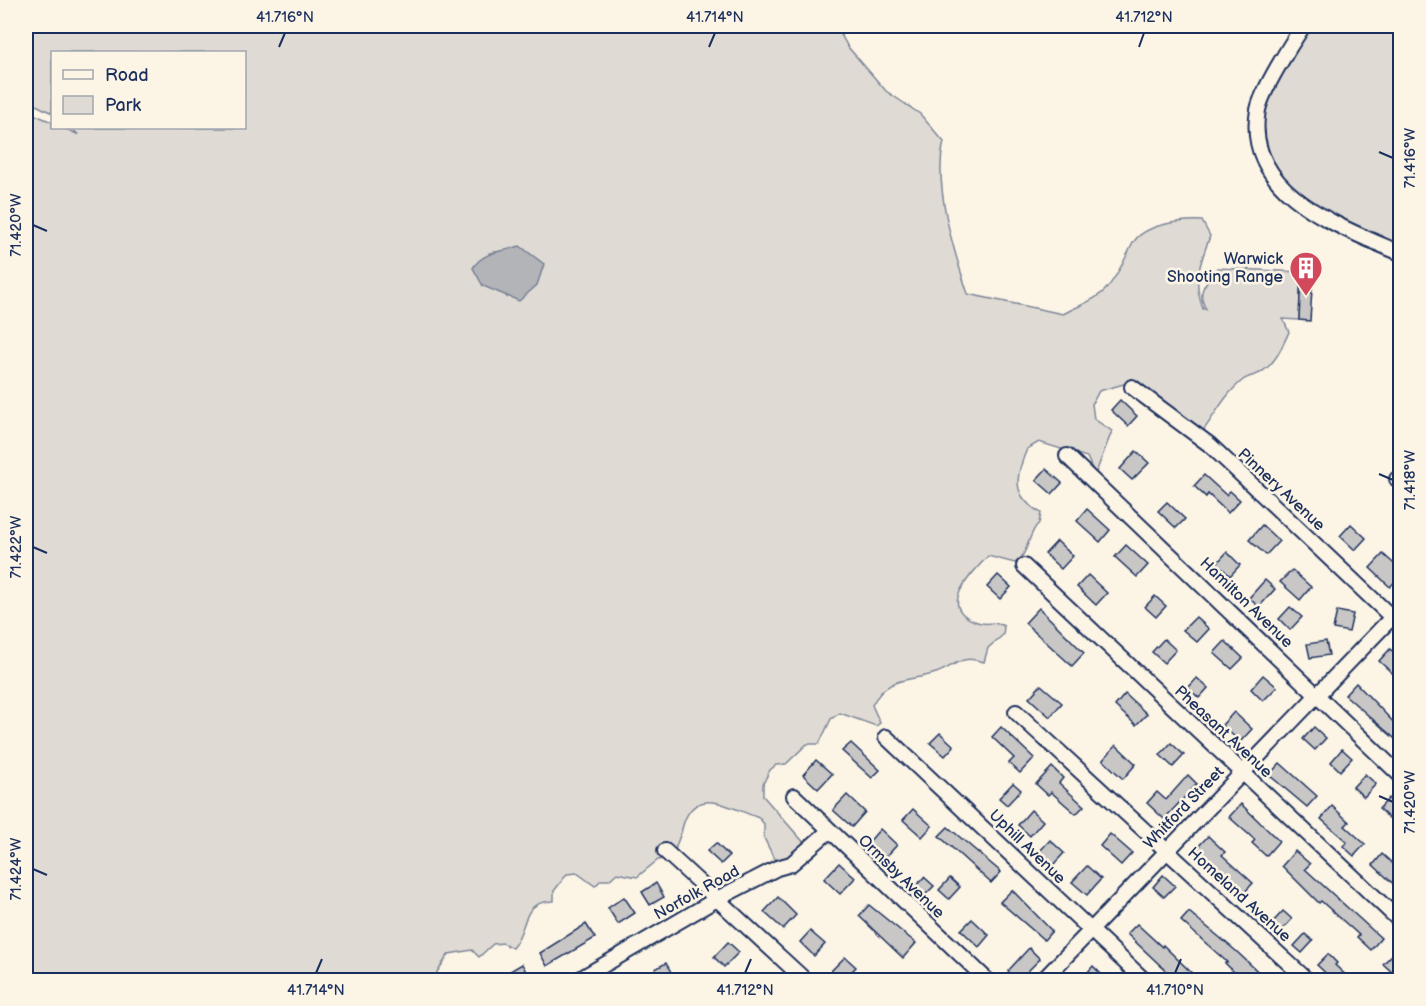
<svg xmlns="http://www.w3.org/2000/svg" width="1426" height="1006" font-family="'Balsamiq Sans',sans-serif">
<rect width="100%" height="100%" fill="#fcf5e5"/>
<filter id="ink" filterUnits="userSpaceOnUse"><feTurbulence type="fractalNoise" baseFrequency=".0167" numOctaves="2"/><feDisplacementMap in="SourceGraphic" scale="12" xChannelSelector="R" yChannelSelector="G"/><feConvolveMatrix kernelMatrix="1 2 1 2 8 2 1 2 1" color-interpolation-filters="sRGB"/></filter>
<g filter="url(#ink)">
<g fill="#dfdbd4" stroke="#7d8599" stroke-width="1.5" fill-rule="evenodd">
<path d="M28 26H836L848 47 886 91 920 114 944 142C933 185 954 252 968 294L1063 314C1076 307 1098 299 1107 288 1119 274 1125 258 1133 243 1144 224 1182 220 1202 221L1210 236C1200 265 1192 279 1203 309H1206C1195 291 1207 282 1217 268L1301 272 1299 320 1283 319 1289 332C1281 349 1276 363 1260 373 1254 376 1248 376 1243 380 1224 395 1214 417 1200 435L1131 382 1099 391 1092 404 1094 419 1112 431 1095 475 1087 457 1039 442 1027 449C1015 477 1011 496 1041 513L1039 523C1027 534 1029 555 1015 563L988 556C971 575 935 607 977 622 987 626 994 620 1004 626L1003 635 988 648 984 662C959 654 957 666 936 673 909 682 888 675 872 705L880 723 876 726 840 713 831 719 819 744H807L786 764 776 765 770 770 763 784V796L806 845 778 866 764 838V824L759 818C728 807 693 783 682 829 680 839 673 847 676 857L658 860 637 877 617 873 609 880H601L595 886 577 873 567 874 554 891V901C519 901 529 929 512 948L503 943 493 944 479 957 472 950 449 954 437 972 438 980H26V111L52 122V128H64L79 135 71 128H244V52H52V113L26 100ZM507 250V298L489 253Z"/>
<path d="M1303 26H1400V252L1296 201 1258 141 1268 86Z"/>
</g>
<path fill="#b2b4b8" stroke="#767f94" stroke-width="1.5" d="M520 246 544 264 537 285 519 301 483 286 473 268C483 251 503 252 520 246Z"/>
<g fill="#c8c7c6" stroke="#1b2f5e" stroke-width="1.5">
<path d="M1301 272 1313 273 1310 321 1299 320Z"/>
<path d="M1120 400 1137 416 1128 426 1111 410Z"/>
<path d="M1136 451 1149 463 1132 480 1120 469Z"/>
<path d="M1046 469 1062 483 1052 494 1036 480Z"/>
<path d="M1204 475 1226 495 1230 491 1240 500 1228 513 1208 494 1206 497 1194 486Z"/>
<path d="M1167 502 1185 519 1176 528 1158 511Z"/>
<path d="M1087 509 1110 530 1100 542 1077 521Z"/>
<path d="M1351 524 1366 538 1355 550 1340 536Z"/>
<path d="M1262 525 1279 541 1266 555 1249 540Z"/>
<path d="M1057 541 1073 556 1061 569 1045 554Z"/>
<path d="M1126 545 1148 565 1137 577 1115 557Z"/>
<path d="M1227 552 1240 565 1230 576 1217 563Z"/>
<path d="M1383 554 1401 570V575L1390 587 1370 568Z"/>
<path d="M1292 570 1311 587 1300 600 1280 582Z"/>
<path d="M998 575 1011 587 1000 599 987 587Z"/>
<path d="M1088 575 1107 593 1096 605 1077 587Z"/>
<path d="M1265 580 1275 589 1259 607 1249 598Z"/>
<path d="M1155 596 1166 606 1156 617 1145 607Z"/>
<path d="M1290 607 1302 617 1290 630 1279 619Z"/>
<path d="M1039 608 1084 653 1072 666 1025 623Z"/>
<path d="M1337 611 1353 614 1349 632 1333 629Z"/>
<path d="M1196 617 1209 629 1197 642 1183 630Z"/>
<path d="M1164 639 1176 650 1164 663 1152 652Z"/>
<path d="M1225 641 1243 658 1232 669 1214 653Z"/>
<path d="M1326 641 1329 655 1310 658 1307 644Z"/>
<path d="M1390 649 1401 659V681L1379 661Z"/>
<path d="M1263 675 1277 687 1263 701 1251 689Z"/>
<path d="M1197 678 1208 688 1199 698 1188 688Z"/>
<path d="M1356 683 1401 730V744L1345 695Z"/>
<path d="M1041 685 1062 703 1050 717 1029 698Z"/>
<path d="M1125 694 1147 714 1136 725 1115 706Z"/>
<path d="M1234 712 1252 729 1240 742 1222 725Z"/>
<path d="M1001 727 1034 758 1020 773 1009 763 1014 758 992 737Z"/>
<path d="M1314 727 1326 738 1315 750 1303 739Z"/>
<path d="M940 733 954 746 945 756 930 743Z"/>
<path d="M851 743 880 770 872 778 842 751Z"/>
<path d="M1171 743 1184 755 1173 767 1160 755Z"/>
<path d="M1116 745 1136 764 1123 779 1103 760Z"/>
<path d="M1342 749 1352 758 1340 771 1331 762Z"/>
<path d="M816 760 832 774 818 789 803 775Z"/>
<path d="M1280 763 1317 796 1307 807 1269 775Z"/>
<path d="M1052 767 1063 778 1059 783 1084 806 1076 814 1051 792 1048 795 1036 784Z"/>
<path d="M1365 774 1376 784 1364 797 1353 787Z"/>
<path d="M1188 775 1197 784 1164 819 1147 803 1157 792 1166 800Z"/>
<path d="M1013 783 1021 790 1007 805 999 798Z"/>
<path d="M847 795 865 812 852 827 833 810Z"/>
<path d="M1389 798 1401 809 1391 820 1379 809Z"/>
<path d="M1241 804 1279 841 1266 856 1252 843 1255 840 1229 817Z"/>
<path d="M1332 806 1349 822 1345 826 1365 844 1354 856 1343 846 1347 842 1321 819Z"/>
<path d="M913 809 932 826 922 837 903 820Z"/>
<path d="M1031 810 1043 821 1030 836 1018 825Z"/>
<path d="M948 827 1001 872 991 883 939 836Z"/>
<path d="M880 829 897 845 885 858 868 843Z"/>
<path d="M1110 834 1132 853 1121 865 1100 846Z"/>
<path d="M1208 836 1225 852 1222 855 1253 883 1243 894 1195 850Z"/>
<path d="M1050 840 1064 853 1053 865 1039 852Z"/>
<path d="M716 843 729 856 721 864 707 851Z"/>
<path d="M1295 851 1310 864 1305 869 1381 938 1371 950 1357 937 1359 935 1321 901 1319 903 1282 866Z"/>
<path d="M1382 854 1401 871V891L1373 865Z"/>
<path d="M839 863 855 878 840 894 824 879Z"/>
<path d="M1087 866 1101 879 1087 895 1072 882Z"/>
<path d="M1163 875 1175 886 1164 897 1153 887Z"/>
<path d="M924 877 934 886 922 898 913 889Z"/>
<path d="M950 878 960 887 949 899 939 890Z"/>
<path d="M656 883 664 897 650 905 642 892Z"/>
<path d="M1012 890 1052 931 1044 940 1000 902Z"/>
<path d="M624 897 635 913 618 924 608 908Z"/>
<path d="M778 897 796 915 783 929 764 912Z"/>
<path d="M869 905 916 943 903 958 859 916Z"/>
<path d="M1283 911 1292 919 1281 931 1272 923Z"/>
<path d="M1189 912 1236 951 1268 981H1243L1225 963 1227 962 1181 921Z"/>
<path d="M972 919 989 935 979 947 961 930Z"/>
<path d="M586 924 595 938 547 966 540 953Z"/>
<path d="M1137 924 1162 947 1163 945 1200 981H1177L1127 934Z"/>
<path d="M810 931 825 944 814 956 800 942Z"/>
<path d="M1305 934 1313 941 1302 953 1294 946Z"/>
<path d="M728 942 739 952 724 967 714 957Z"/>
<path d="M1029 948 1040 959 1018 981 1008 971Z"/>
<path d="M1394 953 1401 959V980L1383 964Z"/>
<path d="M1328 954 1337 963 1335 965 1352 981H1334L1317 965Z"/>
<path d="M845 957 856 967 842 981 831 971Z"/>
<path d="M666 963 676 981H661L655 969Z"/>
<path d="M522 964 529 977 522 981H508L505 974Z"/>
<path d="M1093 966 1108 981H1080Z"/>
</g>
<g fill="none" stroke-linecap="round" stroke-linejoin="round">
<g stroke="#1b2f5e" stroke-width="18">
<g id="minor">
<path d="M1303 26C1291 44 1262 90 1258 110 1243 193 1341 227 1400 253"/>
<path d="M1132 387 1210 445 1400 625"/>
<path d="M1067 456 1400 775"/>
<path d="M1397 479H1400"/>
<path d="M1024 566 1400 921"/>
<path d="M1016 712 1307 980"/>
<path d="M886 737 1144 980"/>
<path d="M794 796 987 980"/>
<path d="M665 851 805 980"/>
<path d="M578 980 717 899 777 868 791 864 829 831"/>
<path d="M1043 980 1400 609"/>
</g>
</g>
<use href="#minor" stroke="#fcf5e5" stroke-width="14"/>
</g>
</g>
<path fill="none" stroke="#1b2f5e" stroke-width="2" d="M279 47 285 33M709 47 715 33M1139 47 1144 33M1379 152 1393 158M33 225 47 231M1379 474 1393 480M33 547 47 553M1379 796 1393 802M33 869 47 875M316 973 322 959M745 973 751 959M1175 973 1181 959"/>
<defs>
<g id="building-pin" transform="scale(1.725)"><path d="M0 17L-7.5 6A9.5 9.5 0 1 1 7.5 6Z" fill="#d1495b" stroke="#fcf5e5"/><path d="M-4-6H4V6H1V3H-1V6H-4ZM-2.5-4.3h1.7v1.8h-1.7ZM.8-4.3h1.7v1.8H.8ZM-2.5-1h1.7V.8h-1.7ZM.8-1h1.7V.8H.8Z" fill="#fff"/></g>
</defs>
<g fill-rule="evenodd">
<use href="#building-pin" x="1306" y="268"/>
</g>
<g text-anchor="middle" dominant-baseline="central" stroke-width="5" stroke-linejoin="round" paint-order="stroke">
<g font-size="16" fill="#1b2f5e" stroke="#fcf5e5" text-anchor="end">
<text x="1283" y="259">Warwick<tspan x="1283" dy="18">Shooting Range</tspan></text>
</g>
<g font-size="16" fill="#1b2f5e" stroke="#fcf5e5">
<text transform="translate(1281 490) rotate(43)">Pinnery Avenue</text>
<text transform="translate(1246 603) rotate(44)">Hamilton Avenue</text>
<text transform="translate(1223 732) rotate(43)">Pheasant Avenue</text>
<text transform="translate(1184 808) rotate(-46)">Whitford Street</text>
<text transform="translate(1027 847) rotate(44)">Uphill Avenue</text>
<text transform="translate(901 877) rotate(44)">Ormsby Avenue</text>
<text transform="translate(697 893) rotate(-29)">Norfolk Road</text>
<text transform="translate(1239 895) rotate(42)">Homeland Avenue</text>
</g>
</g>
<rect width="1426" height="1006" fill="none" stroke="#fcf5e5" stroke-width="66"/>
<rect x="51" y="51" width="195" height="78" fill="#fcf5e5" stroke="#a2a6af" stroke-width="1.5"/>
<rect x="63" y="70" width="30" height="9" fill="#fcf5e5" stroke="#a2a6af" stroke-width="1.5"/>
<text x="105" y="81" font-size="18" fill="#1b2f5e">Road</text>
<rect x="63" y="96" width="30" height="18" fill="#dfdbd4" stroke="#a2a6af" stroke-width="1.5"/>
<text x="105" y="111" font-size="18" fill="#1b2f5e">Park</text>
<rect x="33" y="33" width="1360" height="940" fill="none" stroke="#1b2f5e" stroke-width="2"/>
<g font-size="15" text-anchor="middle" fill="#1b2f5e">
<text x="285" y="22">41.716°N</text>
<text x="715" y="22">41.714°N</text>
<text x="1144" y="22">41.712°N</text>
<text transform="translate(1410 158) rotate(-90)" y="5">71.416°W</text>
<text transform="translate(16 225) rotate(-90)" y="5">71.420°W</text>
<text transform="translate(1410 480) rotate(-90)" y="5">71.418°W</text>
<text transform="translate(16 547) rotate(-90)" y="5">71.422°W</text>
<text transform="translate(1410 802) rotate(-90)" y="5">71.420°W</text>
<text transform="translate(16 869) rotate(-90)" y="5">71.424°W</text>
<text x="316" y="995">41.714°N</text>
<text x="745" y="995">41.712°N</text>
<text x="1175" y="995">41.710°N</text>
</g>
</svg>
